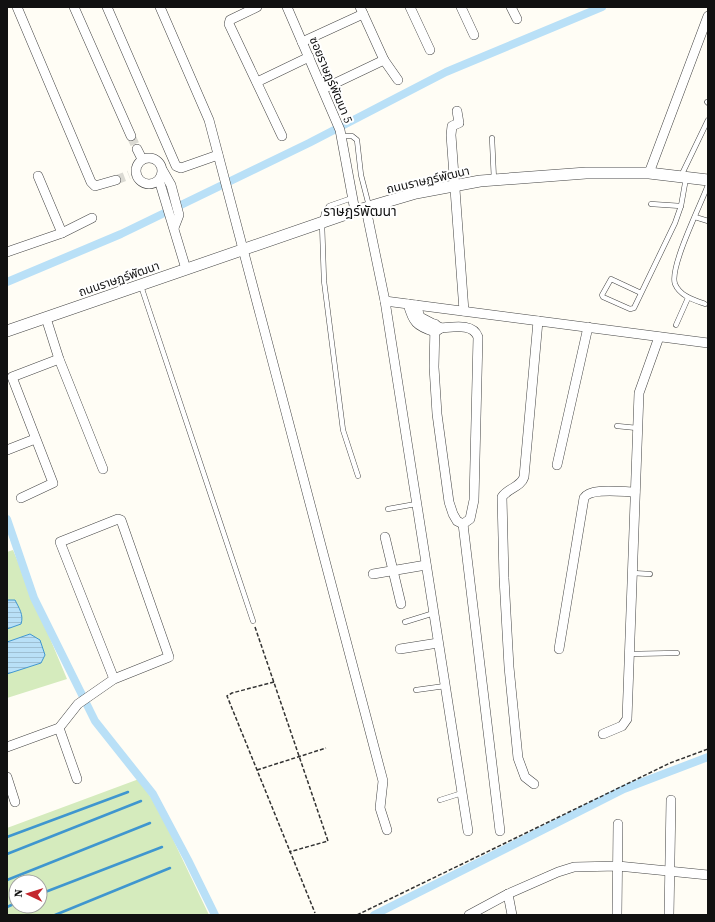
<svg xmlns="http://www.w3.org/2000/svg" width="715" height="922" font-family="'Source Serif 4','Noto Sans Thai',serif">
<defs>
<pattern id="water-rules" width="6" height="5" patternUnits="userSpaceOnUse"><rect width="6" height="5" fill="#b9e0f7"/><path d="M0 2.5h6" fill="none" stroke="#9ebfd3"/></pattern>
</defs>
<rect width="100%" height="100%" fill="#fffdf5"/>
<g fill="#d5ebbd" fill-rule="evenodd">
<path d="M13 550 67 679 7 698V674L41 663 30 634 7 642V629L21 624 15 601 7 600V552Z"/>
<path d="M139 779 159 810 209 915H7V828ZM16 882H40V906H16Z"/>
</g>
<g fill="url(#water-rules)" stroke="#3f96cf">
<path d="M7 600H15C19 608 24 615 21 624L7 629Z"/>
<path d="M30 634 40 640 45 655 41 663 7 674V642Z"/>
</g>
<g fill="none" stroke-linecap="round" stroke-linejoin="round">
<g stroke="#3f96cf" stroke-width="2.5">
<path d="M7 837 128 792"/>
<path d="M7 854 141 801"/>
<path d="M7 880 150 823"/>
<path d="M40 894 162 847"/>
<path d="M7 907 16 903"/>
<path d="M55 915 170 868"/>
</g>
<g stroke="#b9e0f7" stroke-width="8">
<path d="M7 282 121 234 309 143 446 72 602 7"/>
<path d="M7 519 34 598 95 721 153 794 188 860 215 915"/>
<path d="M374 915 624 789 708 757"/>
</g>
<g stroke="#dbdad3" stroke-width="9" stroke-dasharray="9 4.5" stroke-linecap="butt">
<path d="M131 136 137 149"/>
<path d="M116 180 129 175"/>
</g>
<g stroke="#444" stroke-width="5.5">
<g id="service">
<path d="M707 102 708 103"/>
<path d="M341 136H352L357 140 361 175 369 206"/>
<path d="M492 138 494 180"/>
<path d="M681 176 708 120"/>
<path d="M352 198 329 206 324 213 322 223 324 281 343 430 358 476"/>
<path d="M651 204 681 206"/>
<path d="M695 217 708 221"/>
<path d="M141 286 253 621"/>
<path d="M641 293 611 279 602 295 603 297 630 309 634 308 675 223 681 206 686 178"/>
<path d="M705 304C694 300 680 296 675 284 669 268 701 204 708 185"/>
<path d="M676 325 688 298"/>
<path d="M617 426 637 428"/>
<path d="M388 509 416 504"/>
<path d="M632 573 650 574"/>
<path d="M405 622 434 613"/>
<path d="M629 654 677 653"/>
<path d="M416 690 445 686"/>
<path d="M440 800 462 793"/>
</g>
</g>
<g stroke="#444" stroke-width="10">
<g id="minor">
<path d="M17 7 91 182 95 186 116 180"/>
<path d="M74 7 131 136"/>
<path d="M107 7 176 166 181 168 218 155"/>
<path d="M160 7 209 120 383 781 380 808 387 830"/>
<path d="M257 7 230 20 229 24 282 136"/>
<path d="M287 7 340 130 355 211"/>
<path d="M360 7 384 60 398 80"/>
<path d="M410 7 430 50"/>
<path d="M461 7 474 35"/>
<path d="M511 7 517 19"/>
<path d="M302 42 363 14"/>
<path d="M257 82 309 57"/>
<path d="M323 89 384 60"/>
<path d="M457 111 459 123 452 126 451 135 464 311"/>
<path d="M137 149 142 159"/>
<circle cx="149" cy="171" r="13"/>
<path d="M163 171 171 185 179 215 174 228"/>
<path d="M649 173 708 16"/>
<path d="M159 180 186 269"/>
<path d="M366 209 385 301 468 831"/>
<path d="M62 233 92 218"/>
<path d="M7 252 62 233 38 176"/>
<path d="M385 301 708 343"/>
<path d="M408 304C413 322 416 326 435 332L441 328 420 317 416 305"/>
<path d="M46 318 59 359 103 469"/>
<path d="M435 324 434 367 437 414 449 502 453 514 457 521 463 524"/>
<path d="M441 328C454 327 473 323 478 337L474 500 470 519 463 524"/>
<path d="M7 450 35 439"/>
<path d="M557 465 588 327"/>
<path d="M21 498 53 483 12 377 59 359"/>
<path d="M463 524 500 831"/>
<path d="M385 537 401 604"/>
<path d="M373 574 426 565"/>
<path d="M400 649 438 643"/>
<path d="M559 649 584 498C590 487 623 492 635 492"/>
<path d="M59 728 77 779"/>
<path d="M603 734 622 726 627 719 639 393 659 337"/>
<path d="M7 747 59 728 78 704 114 679 169 657 121 520 118 519 60 542 114 679"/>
<path d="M7 777 15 802"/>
<path d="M534 784 525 777 518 758 509 667 504 578 502 497C508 488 521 487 524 477L538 321"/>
<path d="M508 894 512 915"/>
<path d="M469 915 508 894 558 872 574 867 618 866 708 875"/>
<path d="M617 915 618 824"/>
<path d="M669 915 671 800"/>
</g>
</g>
<g stroke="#444" stroke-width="12">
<path id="tertiary" d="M7 331 355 211 416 193 480 181 586 173H649L708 180"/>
</g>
<g stroke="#333" stroke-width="1.5" stroke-dasharray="4 2" stroke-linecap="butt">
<path d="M255 627 328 841 289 852"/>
<path d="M274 682 232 693 227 696 315 913"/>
<path d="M257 770 326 748"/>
<path d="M357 915 670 763 708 749"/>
</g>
<use href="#service" stroke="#fff" stroke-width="4.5"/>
<use href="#minor" stroke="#fff" stroke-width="9"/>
<use href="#tertiary" stroke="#fff" stroke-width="11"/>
</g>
<g text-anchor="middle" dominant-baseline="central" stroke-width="4" stroke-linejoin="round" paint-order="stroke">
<g font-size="12" fill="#111" stroke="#fff">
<text transform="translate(331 80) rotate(67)">ซอยราษฎร์พัฒนา 5</text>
<text transform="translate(428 180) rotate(-13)">ถนนราษฏร์พัฒนา</text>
<text transform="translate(119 279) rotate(-19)">ถนนราษฏร์พัฒนา</text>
</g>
<g font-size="14" fill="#111" stroke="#fff">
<text x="360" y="211">ราษฎร์พัฒนา</text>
</g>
</g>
<rect width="715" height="922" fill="none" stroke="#111111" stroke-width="16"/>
<g transform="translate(28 894) rotate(274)"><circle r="19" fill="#ffffff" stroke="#a0a0a0"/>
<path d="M0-3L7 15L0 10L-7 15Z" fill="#c4262e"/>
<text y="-6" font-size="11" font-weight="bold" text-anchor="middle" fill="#111111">N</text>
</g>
</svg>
